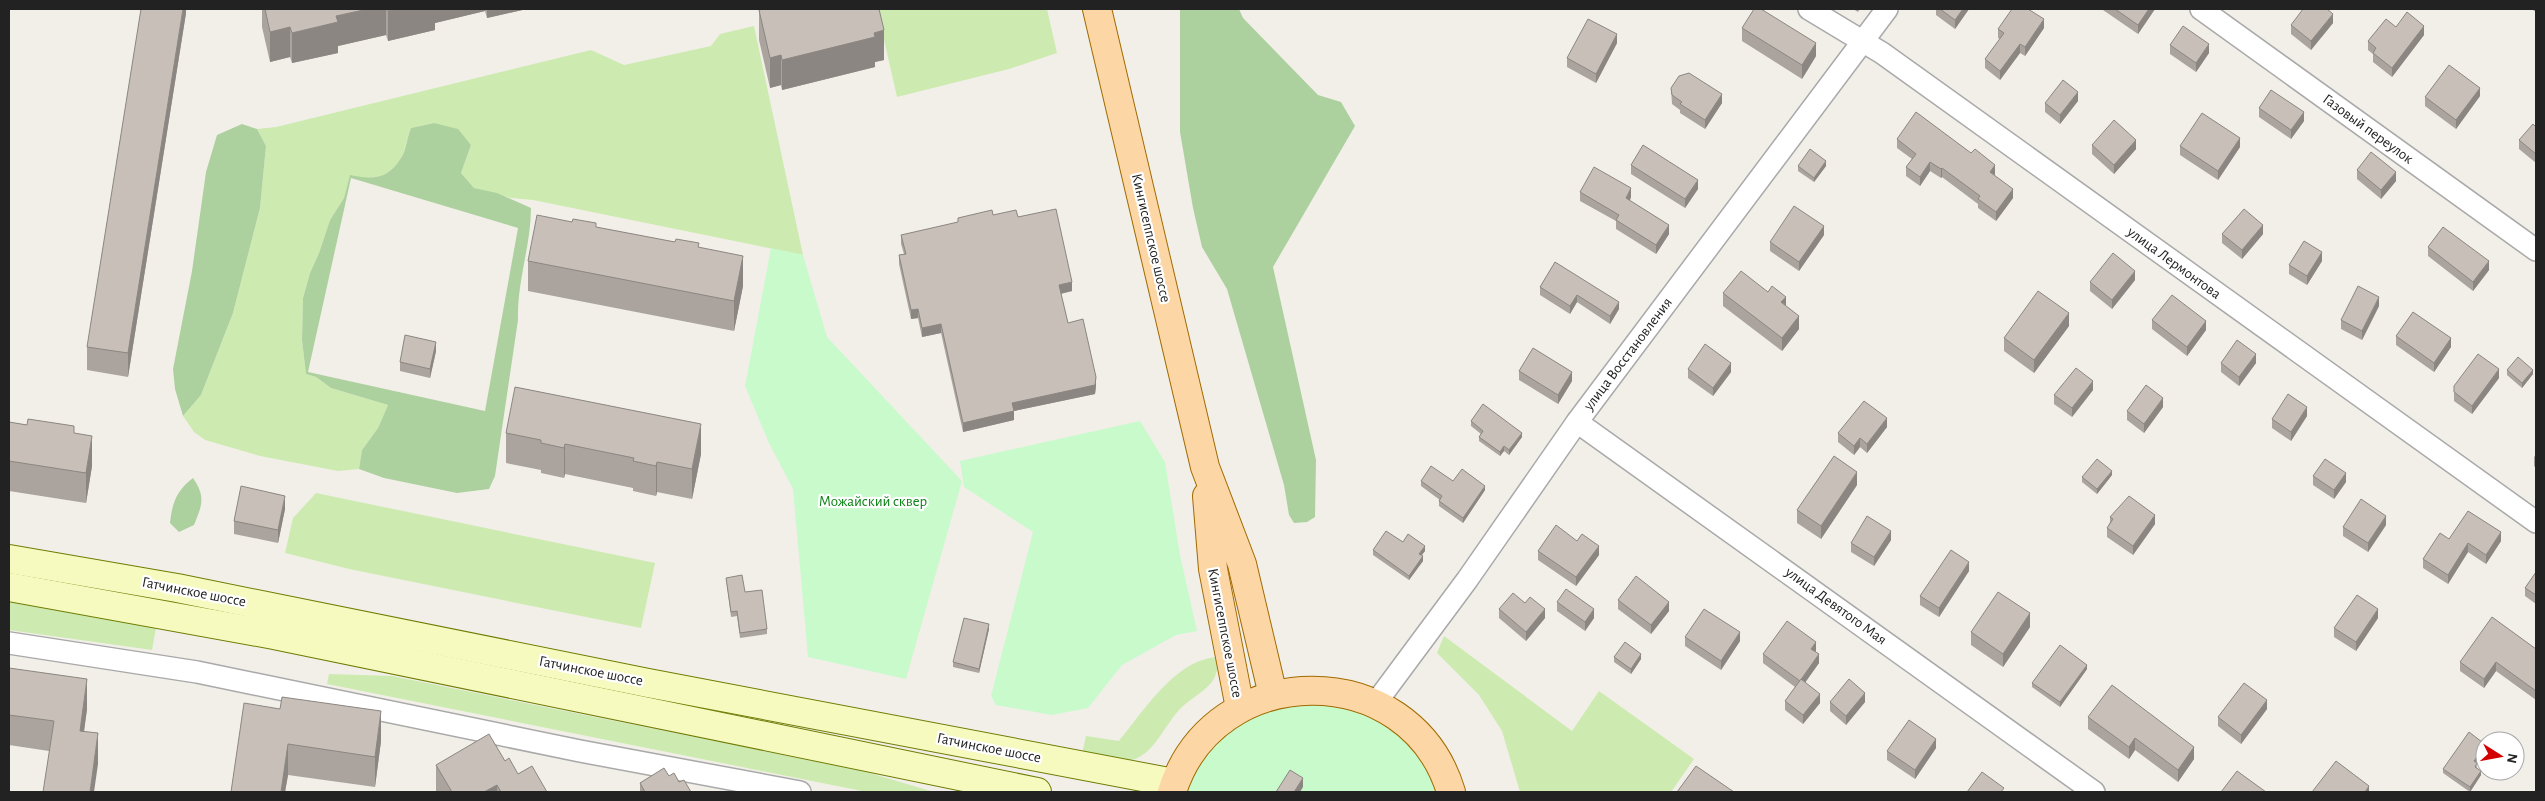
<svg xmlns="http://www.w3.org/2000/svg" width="2545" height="801" font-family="'Alegreya Sans',sans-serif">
<rect width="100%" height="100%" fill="#f2efe9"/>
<g fill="#cdebb0">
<path d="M877 9H1047L1057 53 1009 69 897 97Z"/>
<path d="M754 26 803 255 533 200 511 198 474 188 461 173 471 145 434 123 411 128C407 136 405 152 401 158 388 179 373 180 350 176L344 198 330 220 319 253 310 273 303 298 302 340 306 374 316 377 331 388 388 405 378 428 362 450 359 469 338 471 260 456 205 440 194 432 183 416 201 395 233 313 260 208 266 146 257 129 276 127 591 50 624 65 711 46 720 34Z"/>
<path d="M316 493 655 563 641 628 349 569 285 553 293 518Z"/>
<path d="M9 601 156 628 152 650 9 630Z"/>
<path d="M1444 636 1572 731 1599 691 1694 759 1671 792H1520L1502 731 1479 695 1437 653Z"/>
<path d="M1219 657C1218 666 1217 676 1211 683 1203 693 1188 700 1179 710 1165 725 1153 755 1132 760 1116 763 1098 757 1082 754L1086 736 1119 741C1144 711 1176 658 1219 657Z"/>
<path d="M329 674 392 676 863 771 934 792H867L327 684Z"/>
</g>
<g fill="#add19e" fill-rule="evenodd">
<path d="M1180 9H1239L1243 18 1318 95 1341 102 1355 126 1273 267 1316 460 1315 517 1307 522 1294 523 1289 515 1284 485 1227 289 1202 247 1193 208 1180 132Z"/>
<path d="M434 123 458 129 471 145 461 173 474 188 497 193 531 208C531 246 517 280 518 320L495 476 489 489 457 493 384 478 359 469 362 450 378 428 388 405 331 388 316 377 306 374 302 340 303 298 310 273 319 253 330 220 344 198 350 175C373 180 388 179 401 158 406 151 407 137 411 128ZM351 178 518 228 485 411 308 372Z"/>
<path d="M242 124 257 129 266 146 260 208 233 313 201 395 183 416 175 389 173 369 192 271 206 172 217 135Z"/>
<path d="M193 478C206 497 202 505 194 525L179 532 170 523C172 503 177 490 193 478Z"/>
</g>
<g fill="#c8facc">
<path d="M771 248 803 255 827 337 962 481 906 679 808 657 793 489 769 443 745 386Z"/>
<path d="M1140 421 1165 462 1180 555 1197 631 1176 635 1122 665 1088 708 1052 715 996 705 991 696 1033 532 964 487 960 461Z"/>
<path d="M1281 699 1367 708 1420 753 1437 792H1184L1208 745Z"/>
</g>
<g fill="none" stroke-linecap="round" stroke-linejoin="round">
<g stroke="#a9a9a9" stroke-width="24">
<g id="street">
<path d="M1809 9 1882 53 2536 522"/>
<path d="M2201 9 2536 250"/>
<path d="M1577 422 2094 792"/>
<path d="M9 643 197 672 580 751 800 792"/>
<path d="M1375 704 1467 580 1577 422 1887 9"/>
</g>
</g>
<g stroke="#707d05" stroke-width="30">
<g id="secondary">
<path d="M9 559 177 588 648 683 1174 783"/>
<path d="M9 587 274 635 1037 792"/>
</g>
</g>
<g stroke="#a06b00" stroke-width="30">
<g id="primary">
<path d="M1097 9 1205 467 1242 564 1273 695"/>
<path d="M1207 496 1213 569 1240 708"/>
<path d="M1172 792C1214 658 1410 656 1451 792"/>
</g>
</g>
<use href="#street" stroke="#fff" stroke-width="21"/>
<use href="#secondary" stroke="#f7fabf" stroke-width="28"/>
<use href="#primary" stroke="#fcd6a4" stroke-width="28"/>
</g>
<g fill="#aba49e">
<path d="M186 9V13L128 377 87 370V347Z"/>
<path d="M262 9H527L487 18 485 11 435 23V30L388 41 386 35 338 46V53L292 63 290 57 270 62 262 27Z"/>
<path d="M1853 9H1860L1858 12Z"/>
<path d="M1936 9H1969L1955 29 1936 15Z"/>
<path d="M2103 9H2155L2138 34 2103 10Z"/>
<path d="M2531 9H2536V12Z"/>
<path d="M759 10 884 60 875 62V67L782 90 781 85 770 88 759 40Z"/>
<path d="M2333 23 2311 50 2291 34V25Z"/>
<path d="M2396 27 2424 35 2392 77 2373 62V54L2368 50V41Z"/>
<path d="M1742 28 1816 56 1802 79 1742 41Z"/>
<path d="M2044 28 2025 56 2020 53 2000 80 1985 68V59L2000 39 1998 38V29Z"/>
<path d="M1617 43 1596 83 1567 67V58Z"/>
<path d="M2170 45 2209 53 2196 72 2170 54Z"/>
<path d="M1671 88 1722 103 1705 129 1680 113V110L1672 104Z"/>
<path d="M2480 96 2456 129 2425 106V97Z"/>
<path d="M2078 101 2060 124 2045 112V103Z"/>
<path d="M2259 108 2304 121 2291 139 2259 117Z"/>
<path d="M2536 127V163L2519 149V140Z"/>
<path d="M1897 139 1995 174 1994 175 2013 198 1996 221 1978 208V204L1942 177 1941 178 1930 171 1920 186 1906 176V167L1912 159 1897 148Z"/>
<path d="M2092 145 2136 149 2114 174 2092 154Z"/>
<path d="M2180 146 2240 147 2218 180 2180 155Z"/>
<path d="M1631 165 1698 189 1685 208 1631 174Z"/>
<path d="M1798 166H1826L1814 182 1798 171Z"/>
<path d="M2357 170 2396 181 2381 199 2357 179Z"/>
<path d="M1580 192 1631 197 1630 201 1669 234 1656 254 1616 229V221L1580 201Z"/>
<path d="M993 215 1018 217 1072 291 1061 294 1068 323 1096 386 1095 394 1014 411V420L963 432 941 333 922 337 918 318 911 319 899 264V255L904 254 901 244V235L958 223V218Z"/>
<path d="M596 227 699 247 743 286 734 331 528 291V261Z"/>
<path d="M2222 234H2263L2242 259 2222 243Z"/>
<path d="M1824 235 1799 271 1770 251V242Z"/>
<path d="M2428 247 2489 270 2473 291 2428 256Z"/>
<path d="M2322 261 2307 285 2289 274V265Z"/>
<path d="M1555 262 1619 309 1610 324 1577 302 1570 314 1540 295V287Z"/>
<path d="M2135 280 2112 309 2090 291V282Z"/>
<path d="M1723 293 1786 306 1799 329 1782 351 1723 306Z"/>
<path d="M2379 306 2362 340 2341 329V320Z"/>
<path d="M2152 320 2206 330 2187 356 2152 329Z"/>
<path d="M2069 326 2034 373 2004 351V338Z"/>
<path d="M2396 336 2451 347 2434 372 2396 345Z"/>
<path d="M436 351 430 378 400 371V362Z"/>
<path d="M2221 363H2256L2239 386 2221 372Z"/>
<path d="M1688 369 1731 372 1713 396 1688 378Z"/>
<path d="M2507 370 2533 374 2522 388 2507 375Z"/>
<path d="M1519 371 1572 381 1558 404 1519 380Z"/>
<path d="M2499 378 2472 414 2454 401V386Z"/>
<path d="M2093 390 2072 417 2054 404V395Z"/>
<path d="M2163 407 2144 433 2127 420V411Z"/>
<path d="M2307 416 2291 441 2272 428V419Z"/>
<path d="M1471 421 1522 437 1509 455 1504 451 1500 456 1479 441V437L1481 434 1471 426Z"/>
<path d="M9 422 74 433 92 466 86 503 9 491Z"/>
<path d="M1887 427 1867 453 1860 447 1854 455 1838 442V433Z"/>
<path d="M506 433 701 454 692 499 657 492 656 496 633 491V488L565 474 564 478 541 473V470L506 463Z"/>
<path d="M2536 454V468L2534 466V457Z"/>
<path d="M2112 475 2097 494 2082 482V477Z"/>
<path d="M2313 476 2346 482 2334 499 2313 485Z"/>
<path d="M1421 481 1485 490 1463 523 1439 506V501L1440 500 1421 486Z"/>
<path d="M1857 485 1821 539 1797 523V510Z"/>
<path d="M285 509 278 543 234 534V521Z"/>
<path d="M2110 517 2155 524 2133 555 2107 537V528L2110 522Z"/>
<path d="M2386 525 2368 552 2343 536V527Z"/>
<path d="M2449 539 2501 541 2486 564 2468 552 2448 584 2423 568V559Z"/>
<path d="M1891 540 1874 566 1851 552V543Z"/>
<path d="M1577 541 1599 555 1576 586 1538 560V551Z"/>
<path d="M1403 542 1425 551 1422 555 1423 561 1409 580 1373 555V550Z"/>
<path d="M1969 571 1939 617 1920 605V596Z"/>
<path d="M2536 572V604L2525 596V588Z"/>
<path d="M726 578 745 592 767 629V634L740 638 737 616 731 617Z"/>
<path d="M1618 600 1669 611 1651 634 1618 609Z"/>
<path d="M1557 602 1594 618 1585 631 1557 611Z"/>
<path d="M1525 603 1545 618 1526 641 1499 618V609Z"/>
<path d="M2378 618 2356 651 2334 637V628Z"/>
<path d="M2030 627 2003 667 1971 645V632Z"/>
<path d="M989 629 979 673 953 667V662Z"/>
<path d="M1685 637 1740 641 1721 670 1685 646Z"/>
<path d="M2536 649V700L2496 671 2484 688 2460 671V662Z"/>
<path d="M1816 651 1815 652 1819 663 1805 682 1820 703 1803 724 1785 710V701L1795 687 1763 663V654Z"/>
<path d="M1614 657 1641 659 1631 674 1614 662Z"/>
<path d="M9 668 87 709 84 731 98 764 49 751 9 745Z"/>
<path d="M2087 669 2060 707 2032 687V683Z"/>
<path d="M1830 702H1865L1846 725 1830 711Z"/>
<path d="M280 709 381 741 375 787 288 775 285 792H231Z"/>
<path d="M2267 709 2241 744 2218 726V717Z"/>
<path d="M2088 717 2194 759 2178 782 2135 750 2129 759 2088 729Z"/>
<path d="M2482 746 2481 747 2483 753 2476 763 2477 768 2481 775 2470 792 2443 773V769Z"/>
<path d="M1936 748 1915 779 1887 760V751Z"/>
<path d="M505 761 518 774 547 792H436V765Z"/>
<path d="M669 776 679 782 691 792H640V783Z"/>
</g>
<g fill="#8b8681">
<path d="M183 9H186V13L128 377V353Z"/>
<path d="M368 9H386V35L338 46V53L292 63V33L336 16Z"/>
<path d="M397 9H485V11L435 23V30L388 41V11Z"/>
<path d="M487 9H527L487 18Z"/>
<path d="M1963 9H1969L1955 29V20Z"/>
<path d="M2149 9H2155L2138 34V25Z"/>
<path d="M2333 14V23L2311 50V41Z"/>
<path d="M2044 19V28L2025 56V47Z"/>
<path d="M2424 26V35L2392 77V68Z"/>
<path d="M290 27V57L270 62V32Z"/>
<path d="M884 30V60L875 62V67L782 90V60Z"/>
<path d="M1617 34V43L1596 83V74Z"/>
<path d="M1816 43V56L1802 79V65Z"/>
<path d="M2020 44V53L2000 80V71Z"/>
<path d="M2209 44V53L2196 72V63Z"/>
<path d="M781 55V85L770 88V58Z"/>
<path d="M2480 88V96L2456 129V120Z"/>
<path d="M2078 92V101L2060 124V115Z"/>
<path d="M1722 94V103L1705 129V120Z"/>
<path d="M2304 112V121L2291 139V130Z"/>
<path d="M2240 138V147L2218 180V171Z"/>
<path d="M2136 140V149L2114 174V165Z"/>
<path d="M1826 161V166L1814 182V178Z"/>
<path d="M1930 162V171L1920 186V177Z"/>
<path d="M1995 165V174L1990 181V172Z"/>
<path d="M1942 168V177L1941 178V169Z"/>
<path d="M2396 172V181L2381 199V190Z"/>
<path d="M1698 180V189L1685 208V199Z"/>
<path d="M1631 188V197L1626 207V198Z"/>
<path d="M2013 189V198L1996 221V212Z"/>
<path d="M1669 225V234L1656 254V245Z"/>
<path d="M2263 225V234L2242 259V250Z"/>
<path d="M1824 226V235L1799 271V262Z"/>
<path d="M2322 252V261L2307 285V276Z"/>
<path d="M743 256V286L734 331V301Z"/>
<path d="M2489 261V270L2473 291V282Z"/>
<path d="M2135 271V280L2112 309V300Z"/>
<path d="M1072 282V291L1059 294V285Z"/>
<path d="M1577 295V302L1570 314V306Z"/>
<path d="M1786 297V310L1781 302Z"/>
<path d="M2379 297V306L2362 340V331Z"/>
<path d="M1619 302V309L1610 324V316Z"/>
<path d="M918 309V318L911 319V310Z"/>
<path d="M2069 313V326L2034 373V360Z"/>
<path d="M1799 316V329L1782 351V338Z"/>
<path d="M2206 321V330L2187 356V347Z"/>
<path d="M941 324V333L922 337V328Z"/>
<path d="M2451 338V347L2434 372V363Z"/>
<path d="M436 342V351L430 378V369Z"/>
<path d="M2256 354V363L2239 386V377Z"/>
<path d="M1731 363V372L1713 396V388Z"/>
<path d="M2499 369V378L2472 414V406Z"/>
<path d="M2533 370V374L2522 388V383Z"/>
<path d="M1572 372V381L1558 404V395Z"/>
<path d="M1096 377V386L1095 394 1014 411V420L963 432V423L1012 403Z"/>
<path d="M2093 381V390L2072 417V408Z"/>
<path d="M2163 398V407L2144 433V424Z"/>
<path d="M2307 407V416L2291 441V432Z"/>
<path d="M1887 418V427L1867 453V444Z"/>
<path d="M701 424V454L692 499V469Z"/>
<path d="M1522 433V437L1509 455V450Z"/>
<path d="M92 436V466L86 503V473Z"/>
<path d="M1860 438V447L1854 455V446Z"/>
<path d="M565 444V474L564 478V448Z"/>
<path d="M1504 446V451L1500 456V452Z"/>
<path d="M657 462V492L656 496V466Z"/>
<path d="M2112 471V475L2097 494V489Z"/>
<path d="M1857 472V485L1821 539V526Z"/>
<path d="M2346 473V482L2334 499V490Z"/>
<path d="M1485 486V490L1463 523V518Z"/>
<path d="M285 496V509L278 543V530Z"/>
<path d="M2155 515V524L2133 555V546Z"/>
<path d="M2386 516V525L2368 552V543Z"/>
<path d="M1891 531V540L1874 566V557Z"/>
<path d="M2501 532V541L2486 564V555Z"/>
<path d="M2468 543V552L2448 584V575Z"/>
<path d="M1425 546V551L1419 558V554Z"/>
<path d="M1599 546V555L1576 586V577Z"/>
<path d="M1423 556V561L1409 580V576Z"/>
<path d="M1969 562V571L1939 617V608Z"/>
<path d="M1669 602V611L1651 634V625Z"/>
<path d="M1545 609V618L1526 641V632Z"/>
<path d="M1594 609V618L1585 631V622Z"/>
<path d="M2378 609V618L2356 651V642Z"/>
<path d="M2030 613V627L2003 667V654Z"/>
<path d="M989 624V629L979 673V669Z"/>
<path d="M1740 632V641L1721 670V661Z"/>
<path d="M1816 642V651L1811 658V649Z"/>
<path d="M1641 654V659L1631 674V669Z"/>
<path d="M1819 654V663L1800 690V681Z"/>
<path d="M2496 662V671L2484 688V679Z"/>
<path d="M2087 665V669L2060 707V702Z"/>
<path d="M87 679V709L80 761V731Z"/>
<path d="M1865 693V702L1846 725V716Z"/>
<path d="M1820 694V703L1803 724V715Z"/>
<path d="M2267 700V709L2241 744V735Z"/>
<path d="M381 711V741L375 787V757Z"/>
<path d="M98 733V764L94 792H90Z"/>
<path d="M2135 738V750L2129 759V747Z"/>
<path d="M1936 739V748L1915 779V770Z"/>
<path d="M288 744V775L285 792H281Z"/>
<path d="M2194 747V759L2178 782V770Z"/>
<path d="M2483 749V753L2474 766V761Z"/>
<path d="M2481 771V775L2470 792V787Z"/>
<path d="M1303 778V787L1300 792H1294Z"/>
<path d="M497 785V792H484Z"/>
<path d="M2369 786V792H2365Z"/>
</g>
<g fill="#c7bfb8" stroke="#8b8681">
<path d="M141 9H183L128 353 87 347Z"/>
<path d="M265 9H368L336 16 338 22 292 33 290 27 270 32Z"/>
<path d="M387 9H397L388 11Z"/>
<path d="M764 9H879L884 30 874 33 875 37 782 60 781 55 770 58 759 10Z"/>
<path d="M1754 9H1761L1816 43 1802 65 1742 28Z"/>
<path d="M1940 9H1963L1955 20Z"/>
<path d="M2012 9H2028L2044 19 2025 47 2020 44 2000 71 1985 59 2004 33 1998 29Z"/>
<path d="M2115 9H2149L2138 25Z"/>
<path d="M2303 9H2327L2333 14 2311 41 2291 25Z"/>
<path d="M2407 12 2424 26 2392 68 2373 53 2376 48 2368 41 2386 19 2396 27Z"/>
<path d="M1588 19 1617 34 1596 74 1567 58Z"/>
<path d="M2183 26 2209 44 2196 63 2170 45Z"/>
<path d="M2449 65 2480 88 2456 120 2425 97Z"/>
<path d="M1689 73 1722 94 1705 120 1680 104 1682 102 1672 95 1671 88 1679 76Z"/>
<path d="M2063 80 2078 92 2060 115 2045 103Z"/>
<path d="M2271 90 2304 112 2291 130 2259 108Z"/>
<path d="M1916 112 1971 153 1975 149 1995 165 1990 172 2013 189 1996 212 1978 199 1980 196 1942 168 1941 169 1930 162 1920 177 1906 167 1916 154 1897 139Z"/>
<path d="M2202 113 2240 138 2218 171 2180 146Z"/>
<path d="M2114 120 2136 140 2114 165 2092 145Z"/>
<path d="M2533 124 2536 127V154L2519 140Z"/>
<path d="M1643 145 1698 180 1685 199 1631 165Z"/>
<path d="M1810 149 1826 161 1814 178 1798 166Z"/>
<path d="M2371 152 2396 172 2381 190 2357 170Z"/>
<path d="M1594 167 1631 188 1626 198 1669 225 1656 245 1616 220 1619 215 1580 192Z"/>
<path d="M1794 206 1824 226 1799 262 1770 242Z"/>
<path d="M1056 209 1072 282 1059 285 1068 323 1083 319 1096 377 1095 385 1012 403 1014 411 963 423 941 324 922 328 918 309 911 310 899 255 906 254 901 235 958 222V218L992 210 993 215 1016 210 1018 217Z"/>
<path d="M2244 209 2263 225 2242 250 2222 234Z"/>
<path d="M537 215 572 222 573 219 596 223V227L675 242 676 239 699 243 698 247 743 256 734 301 528 261Z"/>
<path d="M2443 227 2489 261 2473 282 2428 247Z"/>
<path d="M2304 241 2322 252 2307 276 2289 265Z"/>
<path d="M2113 253 2135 271 2112 300 2090 282Z"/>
<path d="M1555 262 1619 302 1610 316 1577 295 1570 306 1540 287Z"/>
<path d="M1741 271 1768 292 1772 286 1786 297 1781 302 1799 316 1782 338 1723 293Z"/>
<path d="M2358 286 2379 297 2362 331 2341 320Z"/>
<path d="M2038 291 2069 313 2034 360 2004 338Z"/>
<path d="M2172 295 2206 321 2187 347 2152 320Z"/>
<path d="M2413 312 2451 338 2434 363 2396 336Z"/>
<path d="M405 335 436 342 430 369 400 362Z"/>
<path d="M2237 340 2256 354 2239 377 2221 363Z"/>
<path d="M1705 344 1731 363 1713 388 1688 369Z"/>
<path d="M1533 348 1572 372 1558 395 1519 371Z"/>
<path d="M2478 354 2499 369 2472 406 2454 392V386Z"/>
<path d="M2518 357 2533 370 2522 383 2507 370Z"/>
<path d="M2076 368 2093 381 2072 408 2054 395Z"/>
<path d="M2146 385 2163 398 2144 424 2127 411Z"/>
<path d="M515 387 701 424 692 469 657 462 656 466 633 461 634 458 565 444 564 448 541 443V440L506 433Z"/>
<path d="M2288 394 2307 407 2291 432 2272 419Z"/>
<path d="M1864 401 1887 418 1867 444 1860 438 1854 446 1838 433Z"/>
<path d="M1483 404 1522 433 1509 450 1504 446 1500 452 1479 437 1483 431 1471 421Z"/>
<path d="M28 419 74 426V433L92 436 86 473 9 461V422L27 425Z"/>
<path d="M1834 456 1857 472 1821 526 1797 510Z"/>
<path d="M2097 459 2112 471 2097 489 2082 477Z"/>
<path d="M2325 459 2346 473 2334 490 2313 476Z"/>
<path d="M1431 466 1453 481 1462 469 1485 486 1463 518 1439 501 1442 496 1421 481Z"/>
<path d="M241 486 285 496 278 530 234 521Z"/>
<path d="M2129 496 2155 515 2133 546 2107 528 2113 519 2110 517Z"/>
<path d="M2361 499 2386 516 2368 543 2343 527Z"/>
<path d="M2468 511 2501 532 2486 555 2468 543 2448 575 2423 559 2440 533 2449 539Z"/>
<path d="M1867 516 1891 531 1874 557 1851 543Z"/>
<path d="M1556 525 1577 541 1582 534 1599 546 1576 577 1538 551Z"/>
<path d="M1386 531 1403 542 1408 534 1425 546 1419 554 1423 556 1409 576 1373 550Z"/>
<path d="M1951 550 1969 562 1939 608 1920 596Z"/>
<path d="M2536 572V595L2525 588Z"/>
<path d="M742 575 745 592 762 590 767 629 740 633 737 611 731 612 726 578Z"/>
<path d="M1636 576 1669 602 1651 625 1618 600Z"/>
<path d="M1566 589 1594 609 1585 622 1557 602Z"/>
<path d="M1998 592 2030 613 2003 654 1971 632Z"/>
<path d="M1513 593 1525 603 1530 597 1545 609 1526 632 1499 609Z"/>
<path d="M2357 595 2378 609 2356 642 2334 628Z"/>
<path d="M1704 609 1740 632 1721 661 1685 637Z"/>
<path d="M2492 617 2536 649V691L2496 662 2484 679 2460 662Z"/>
<path d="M964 618 989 624 979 669 953 662Z"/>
<path d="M1787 621 1816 642 1811 649 1819 654 1800 681 1763 654Z"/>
<path d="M1625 642 1641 654 1631 669 1614 657Z"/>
<path d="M2060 645 2087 665 2060 702 2032 683Z"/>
<path d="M9 668 87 679 80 731 98 733 90 792H43L54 721 9 715Z"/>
<path d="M1801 679 1820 694 1803 715 1785 701Z"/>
<path d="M1849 679 1865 693 1846 716 1830 702Z"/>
<path d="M2244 683 2267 700 2241 735 2218 717Z"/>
<path d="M2112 685 2194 747 2178 770 2135 738 2129 747 2088 717Z"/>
<path d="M282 697 381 711 375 757 288 744 281 792H231L244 703 280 709Z"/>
<path d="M1909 720 1936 739 1915 770 1887 751Z"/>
<path d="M2469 732 2482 742 2479 746 2483 749 2474 761 2477 763 2475 767 2481 771 2470 787 2443 769Z"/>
<path d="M489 734 505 761 509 758 518 774 532 766 547 792H501L497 785 484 792H452L436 765Z"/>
<path d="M2336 761 2369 786 2365 792H2312Z"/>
<path d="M1696 766 1734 792H1677Z"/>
<path d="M664 768 669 776 674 773 679 782 684 780 691 792H645L640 783Z"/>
<path d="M1290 770 1303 778 1294 792H1276Z"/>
<path d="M2237 771 2266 792H2221Z"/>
<path d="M1982 772 2004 788 2001 792H1967Z"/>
</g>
<g text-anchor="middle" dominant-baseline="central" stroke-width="4.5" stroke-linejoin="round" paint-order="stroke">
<g font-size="15" fill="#222" stroke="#fff">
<text transform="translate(2368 129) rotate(36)">Газовый переулок</text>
<text transform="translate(1151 238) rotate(77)">Кингисеппское шоссе</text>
<text transform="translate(2174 263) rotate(36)">улица Лермонтова</text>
<text transform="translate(1628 354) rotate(-53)">улица Восстановления</text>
<text transform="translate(194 592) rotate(11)">Гатчинское шоссе</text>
<text transform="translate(1836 606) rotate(36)">улица Девятого Мая</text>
<text transform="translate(1225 633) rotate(79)">Кингисеппское шоссе</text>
<text transform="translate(591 671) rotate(11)">Гатчинское шоссе</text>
<text transform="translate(989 748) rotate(11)">Гатчинское шоссе</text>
</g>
<g font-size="15" fill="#0c8416" stroke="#fff">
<text x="873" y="501">Можайский сквер</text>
</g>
</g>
<rect width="2545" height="801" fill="none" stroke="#222222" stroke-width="20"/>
<g transform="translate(2500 756) rotate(101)"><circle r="24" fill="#ffffff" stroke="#a7a7a7"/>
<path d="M0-4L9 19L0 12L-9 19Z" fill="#d40000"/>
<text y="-8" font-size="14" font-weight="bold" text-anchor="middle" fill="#222222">N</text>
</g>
</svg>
